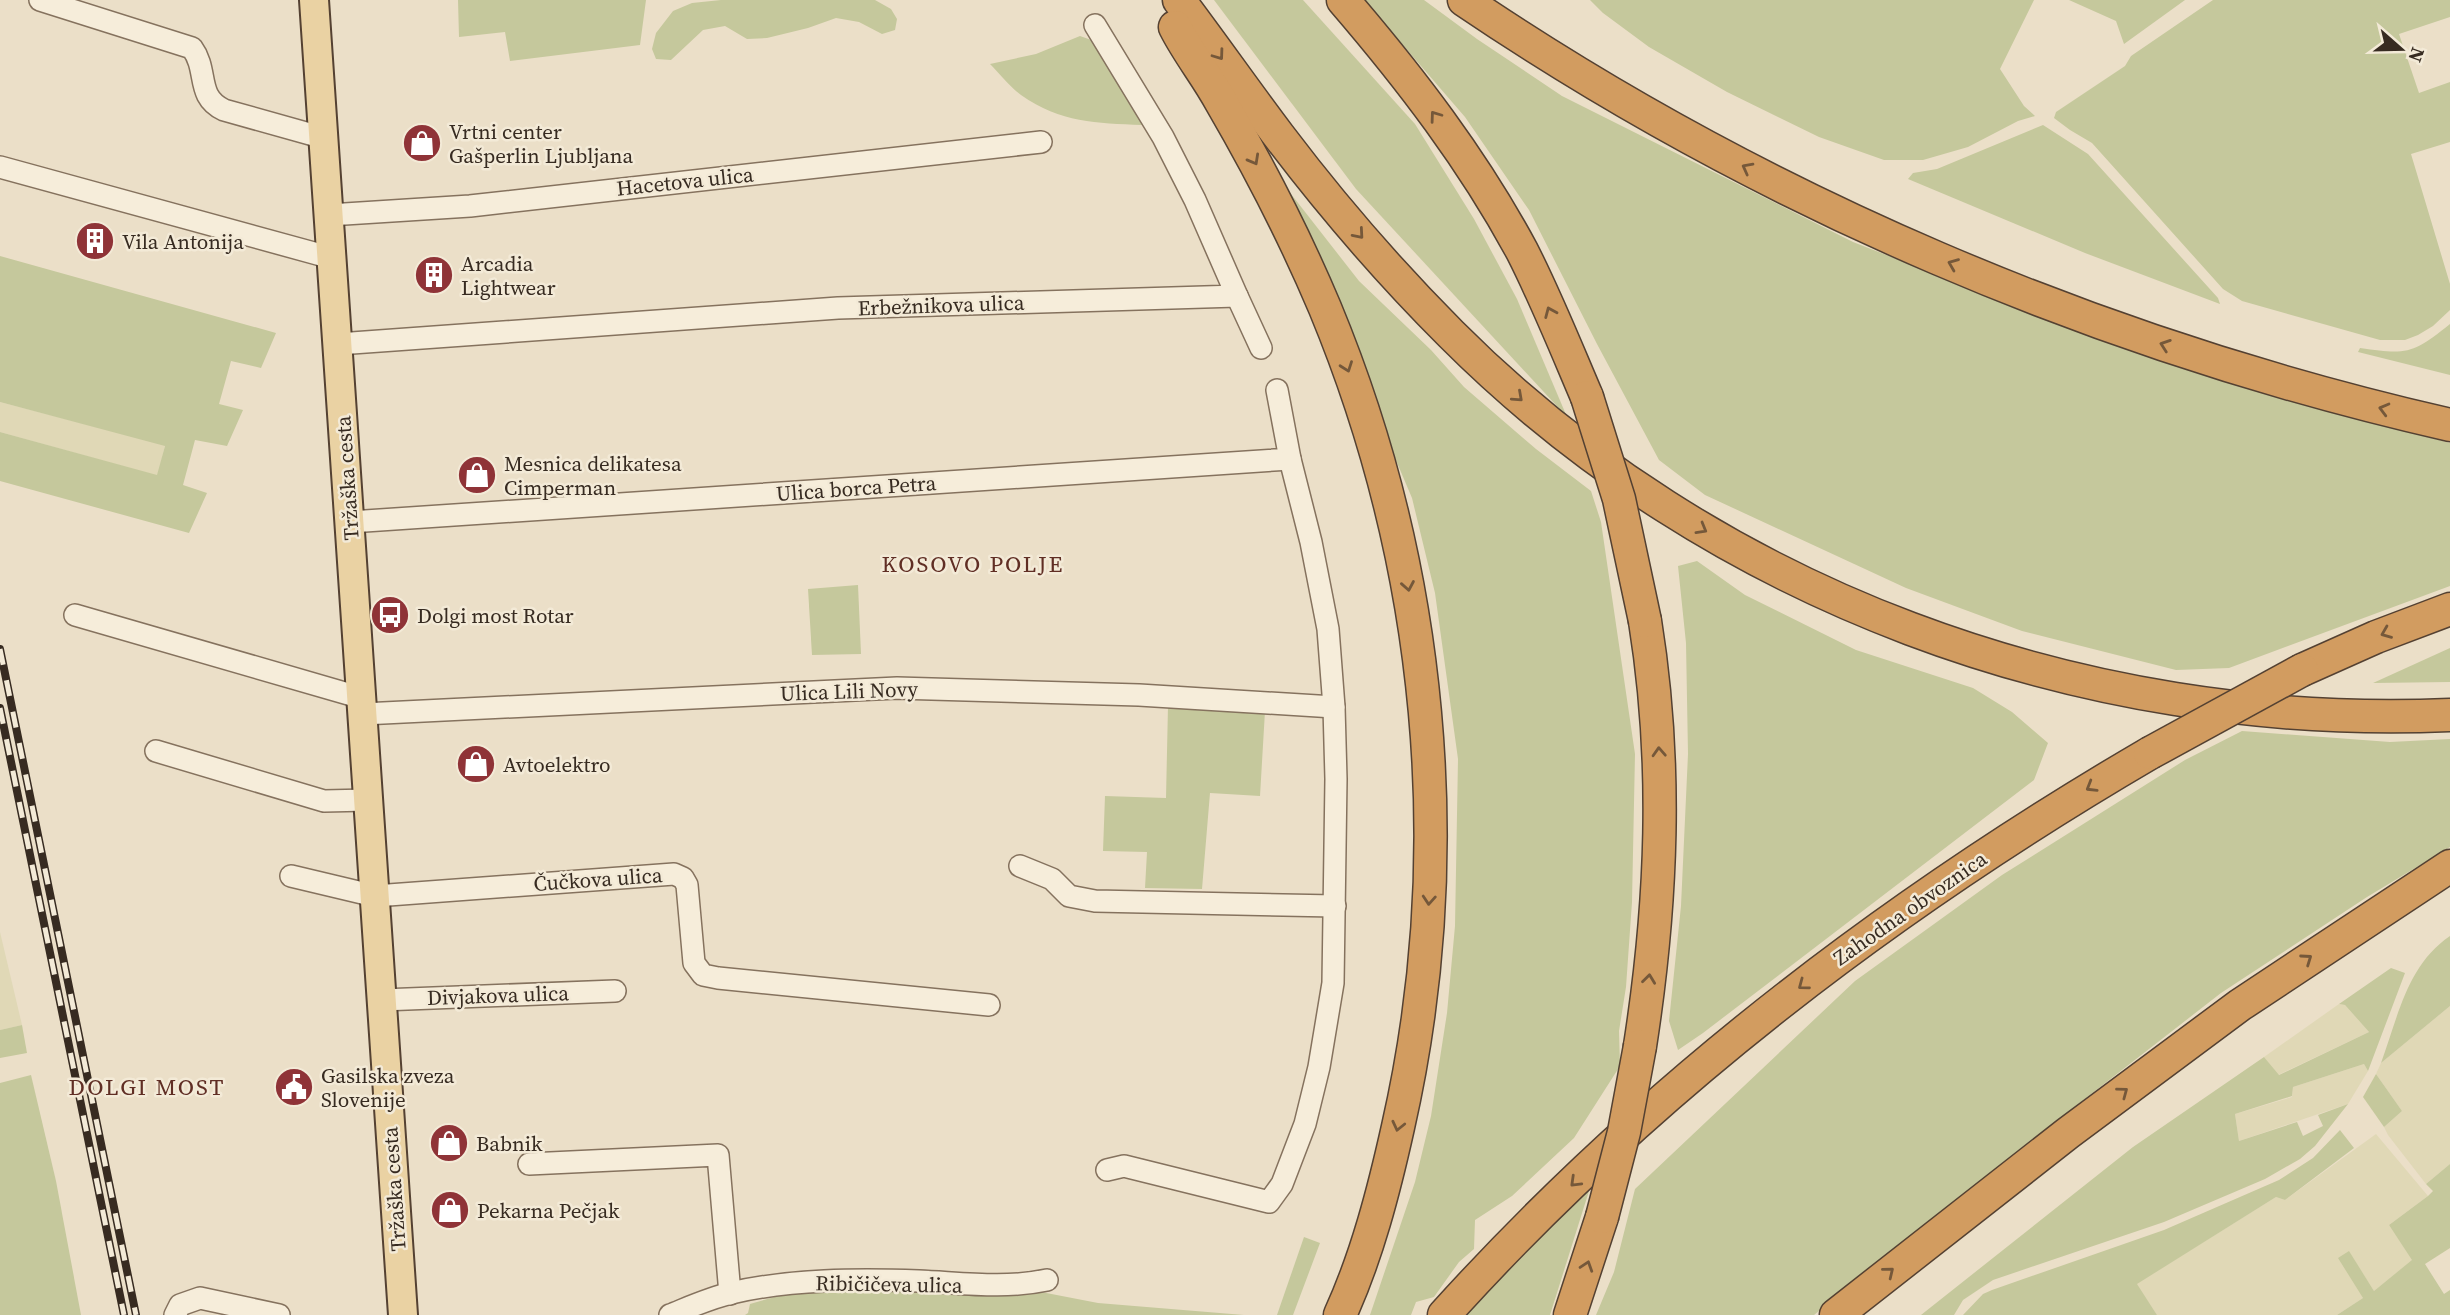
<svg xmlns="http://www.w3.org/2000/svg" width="2450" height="1315" font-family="'Source Serif 4',serif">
<rect width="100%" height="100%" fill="#ebdfc8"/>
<g fill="#e0d8b6">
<path d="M0 402 165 445 158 476 0 432Z"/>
<path d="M0 932 22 1025 0 1030Z"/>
<path d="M2339 1004 2345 1005 2369 1032 2278 1075 2264 1057Z"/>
<path d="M2450 1006V1164L2426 1184 2388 1135 2384 1127 2402 1111 2376 1074 2381 1063Z"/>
<path d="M2364 1064 2368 1071 2348 1104 2239 1141 2235 1114 2292 1097 2293 1087Z"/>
<path d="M2376 1134 2428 1196 2389 1225 2413 1260 2374 1291 2349 1252 2363 1298 2337 1315H2157L2136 1284 2276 1197 2285 1200Z"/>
</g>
<g fill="#c5c89c">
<path d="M458 0H646L640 45 510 61 505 32 459 37Z"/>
<path d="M721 0H875L891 9 897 19 895 30 882 34 859 22 836 18 808 28 767 38 747 39 725 26 703 30 671 60 656 59 652 49 656 33 673 11 692 3Z"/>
<path d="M1214 0H1303L1415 124 1474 219 1517 299 1567 417 1356 189Z"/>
<path d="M1364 0H1424L1477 39 1562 96 1853 242 2056 321 2181 366 2288 400 2450 443V586L2229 668 2176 670 2022 631 1906 588 1705 495 1659 460 1597 344 1529 210 1465 117Z"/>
<path d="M1590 0H2034L2000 69 2024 106 2035 116 2018 121 1968 147 1923 160H1884L1819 137 1727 92 1649 47 1603 13Z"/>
<path d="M2069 0H2185L2124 44 2116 21Z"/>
<path d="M2213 0H2450V17L2399 34 2419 93 2450 82V142L2411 154 2450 284V310L2433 326 2418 335 2405 340H2380L2242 301 2223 289 2092 143 2070 130 2054 118 2056 112 2125 66 2131 56Z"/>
<path d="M1080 36 1094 41 1142 125C1096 123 1061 123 1021 95 1010 87 1000 74 990 64L1036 54Z"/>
<path d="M2043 125 2088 154 2218 298 2220 304 2085 253 1908 179 1913 173 1937 169Z"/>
<path d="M1284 185 1359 281 1431 350 1464 387 1536 449 1591 491 1601 522 1635 754 1632 902 1626 987 1619 1031 1620 1066 1574 1138 1512 1196 1475 1220 1474 1249 1459 1262 1434 1297 1416 1302 1411 1315H1370L1415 1182 1431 1116 1447 1013 1455 926 1458 759 1435 593 1412 498 1280 187Z"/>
<path d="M0 256 276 333 261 368 231 361 219 404 243 410 227 446 195 440 183 485 207 493 189 533 0 481V432L157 475 165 446 0 402Z"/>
<path d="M2450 324V375L2358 352 2360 348C2407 355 2413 354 2450 324Z"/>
<path d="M1697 561 1745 595 1856 650 1973 688 2012 712 2048 743 2034 780 1703 1033 1678 1050 1669 1021 1681 906 1688 754 1686 643 1678 566Z"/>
<path d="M858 585 861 654 812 655 808 589Z"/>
<path d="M2450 648V682L2373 683Z"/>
<path d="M1168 706 1265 711 1260 796 1210 793 1202 889 1145 888 1147 852 1103 851 1105 796 1166 798Z"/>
<path d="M2242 731 2390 742 2450 739V847L2367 897 2221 993 2050 1126 1814 1315H1596L1614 1272 1635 1189 1855 981 2002 875 2185 760Z"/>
<path d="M2450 936V1006L2381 1063C2398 1017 2407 965 2450 936Z"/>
<path d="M2391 968 2405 973 2368 1071 2364 1064 2293 1087 2292 1096 2235 1114 2239 1141 2297 1122 2303 1136 2323 1126 2318 1115 2348 1104 2315 1146 2300 1159 2265 1179 2164 1222 1993 1280 1963 1300 1954 1315H1921L2133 1147 2264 1057 2279 1075 2369 1032 2345 1005 2339 1004Z"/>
<path d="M22 1025 27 1053 0 1058V1030Z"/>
<path d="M2376 1074 2402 1111 2384 1127 2363 1097Z"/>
<path d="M31 1075 56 1181 81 1315H0V1083Z"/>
<path d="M2340 1130 2354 1148 2285 1200 2276 1197 2137 1284 2157 1315H1963L1983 1294 1992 1290 2164 1230 2279 1180 2313 1158Z"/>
<path d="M2450 1164V1248L2425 1264 2444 1294 2450 1290V1315H2337L2363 1298 2338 1258 2349 1251 2374 1291 2412 1260 2389 1225 2428 1196 2433 1191 2426 1184Z"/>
<path d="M1583 1187 1589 1191 1550 1315H1461Z"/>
<path d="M1304 1237 1320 1243 1293 1315H1277Z"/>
<path d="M888 1290 1036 1291 1098 1303 1244 1315H745L748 1313 750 1304 789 1293Z"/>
</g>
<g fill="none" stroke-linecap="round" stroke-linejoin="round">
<g stroke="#85725e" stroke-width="24">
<g id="minor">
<path d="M40 0 192 48C209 71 195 96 224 110L324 138"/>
<path d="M0 167 332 258"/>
<path d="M329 215 470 206 1041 142"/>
<path d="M1237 296 1261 348"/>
<path d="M338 344 838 308 1237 296 1195 200 1163 137 1095 25"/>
<path d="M350 522 1290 459 1277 390"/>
<path d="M75 615 362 698"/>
<path d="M363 714 897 688 1139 695 1334 707"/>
<path d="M156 751 324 801 368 800"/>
<path d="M1020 866 1052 879 1069 896 1095 901 1335 906"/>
<path d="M291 876 375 896 674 874 683 878 687 885 694 963 703 975 718 978 989 1005"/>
<path d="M382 1000 615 991"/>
<path d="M529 1164 718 1155 730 1294"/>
<path d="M1107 1170 1124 1166 1269 1202 1282 1184 1305 1124 1319 1067 1333 983 1336 779 1334 707 1328 629 1311 542 1290 459"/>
<path d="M175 1315 180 1305 200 1298 279 1315"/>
<path d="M670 1315C690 1307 710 1298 731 1293 791 1279 857 1279 919 1281 963 1283 1004 1289 1047 1280"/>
</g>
</g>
<g stroke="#544132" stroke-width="32">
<path id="major" d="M314 0 403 1315"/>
</g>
<g stroke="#544132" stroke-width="35">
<g id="highway">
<path d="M1179 0C1213 45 1245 91 1279 136 1332 206 1389 272 1451 334 1712 596 2082 731 2450 715"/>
<path d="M1343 0C1410 78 1473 160 1522 251 1546 298 1566 348 1587 397"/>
<path d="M1464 0C1762 202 2100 345 2450 425"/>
<path d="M1175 27C1188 53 1207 76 1221 102 1260 169 1295 237 1325 308 1432 566 1460 854 1398 1127 1384 1190 1367 1256 1340 1315"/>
<path d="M2302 670 2376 637 2450 609"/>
<path d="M1640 1046C1662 904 1668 764 1645 621"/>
<path d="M1444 1315C1647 1090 1890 905 2150 753"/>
<path d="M1570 1315 1602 1217"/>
<path d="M1836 1315 2068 1133 2240 1005 2450 866"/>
</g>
</g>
<use href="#minor" stroke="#f6edda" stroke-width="21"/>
<use href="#major" stroke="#ead2a3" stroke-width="28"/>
<use href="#highway" stroke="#d29c60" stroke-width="32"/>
<g stroke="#372b21" stroke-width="8">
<g id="rail">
<path d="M0 649 136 1315"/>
<path d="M0 708 124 1315"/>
</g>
</g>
<use href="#rail" stroke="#f3ead7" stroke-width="5" stroke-dasharray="16" stroke-linecap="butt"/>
<g stroke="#544132" stroke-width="35" stroke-linecap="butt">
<g id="highway-bridge">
<path d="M1587 397 1619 499 1645 621"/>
<path d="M2150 753 2302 670"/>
<path d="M1602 1217 1624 1132 1640 1046"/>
</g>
</g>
<use href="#highway-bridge" stroke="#d29c60" stroke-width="32"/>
</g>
<defs><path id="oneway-chevron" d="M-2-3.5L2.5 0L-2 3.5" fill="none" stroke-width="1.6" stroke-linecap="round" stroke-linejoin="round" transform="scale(1.75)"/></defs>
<g stroke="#75583a">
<use href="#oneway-chevron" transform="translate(1219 55) rotate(54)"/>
<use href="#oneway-chevron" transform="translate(1435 116) rotate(-126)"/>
<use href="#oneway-chevron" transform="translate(1254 160) rotate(61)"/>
<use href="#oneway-chevron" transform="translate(1747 168) rotate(-152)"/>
<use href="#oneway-chevron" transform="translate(1359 234) rotate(49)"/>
<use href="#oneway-chevron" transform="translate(1953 264) rotate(-158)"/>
<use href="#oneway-chevron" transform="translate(1550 312) rotate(-113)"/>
<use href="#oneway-chevron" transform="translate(2165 345) rotate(-161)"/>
<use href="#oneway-chevron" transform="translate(1347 367) rotate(70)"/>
<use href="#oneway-chevron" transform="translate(1518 397) rotate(42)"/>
<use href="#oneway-chevron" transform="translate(2384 409) rotate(-165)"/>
<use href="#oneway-chevron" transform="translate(1702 529) rotate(30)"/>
<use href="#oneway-chevron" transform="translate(1408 586) rotate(80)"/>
<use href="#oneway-chevron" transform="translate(2386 633) rotate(158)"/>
<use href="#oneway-chevron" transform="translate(1659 752) rotate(-93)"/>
<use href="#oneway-chevron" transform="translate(2091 787) rotate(149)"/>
<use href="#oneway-chevron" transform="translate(1429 900) rotate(94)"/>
<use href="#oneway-chevron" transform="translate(2307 959) rotate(-35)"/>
<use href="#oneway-chevron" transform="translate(1649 979) rotate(-83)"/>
<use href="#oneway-chevron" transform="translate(1803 985) rotate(143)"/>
<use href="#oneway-chevron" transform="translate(2123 1092) rotate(-37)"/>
<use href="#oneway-chevron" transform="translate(1398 1126) rotate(103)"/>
<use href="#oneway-chevron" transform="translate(1575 1182) rotate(136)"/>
<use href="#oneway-chevron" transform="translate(1587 1266) rotate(-72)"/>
<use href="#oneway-chevron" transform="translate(1889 1272) rotate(-39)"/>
</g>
<defs>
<g id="shop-disc" transform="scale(2.0125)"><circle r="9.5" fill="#8f3337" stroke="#f3ead7"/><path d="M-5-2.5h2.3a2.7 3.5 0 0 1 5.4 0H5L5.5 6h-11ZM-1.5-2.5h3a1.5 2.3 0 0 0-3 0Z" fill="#fff"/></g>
<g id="building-disc" transform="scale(2.0125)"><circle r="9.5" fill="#8f3337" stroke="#f3ead7"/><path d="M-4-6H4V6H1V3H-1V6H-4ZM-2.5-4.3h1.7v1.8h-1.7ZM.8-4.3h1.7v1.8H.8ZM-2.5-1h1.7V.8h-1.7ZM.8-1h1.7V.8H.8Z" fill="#fff"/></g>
<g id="bus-disc" transform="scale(2.0125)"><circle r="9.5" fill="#8f3337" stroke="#f3ead7"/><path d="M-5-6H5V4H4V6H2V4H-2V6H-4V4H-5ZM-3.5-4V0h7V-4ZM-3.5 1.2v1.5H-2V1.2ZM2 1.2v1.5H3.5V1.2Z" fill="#fff"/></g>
<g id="civic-disc" transform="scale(2.0125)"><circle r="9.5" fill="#8f3337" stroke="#f3ead7"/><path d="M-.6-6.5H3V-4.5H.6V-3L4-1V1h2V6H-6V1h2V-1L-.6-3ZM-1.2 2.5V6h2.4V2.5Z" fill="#fff"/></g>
</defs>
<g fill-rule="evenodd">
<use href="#shop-disc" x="422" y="143"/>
<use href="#building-disc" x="95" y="241"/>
<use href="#building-disc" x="434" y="275"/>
<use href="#shop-disc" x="477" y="475"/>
<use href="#bus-disc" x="390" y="615"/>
<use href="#shop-disc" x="476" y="764"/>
<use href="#civic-disc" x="294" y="1087"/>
<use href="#shop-disc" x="449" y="1143"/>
<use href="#shop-disc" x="450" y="1210"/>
</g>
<g text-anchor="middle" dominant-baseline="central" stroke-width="5" stroke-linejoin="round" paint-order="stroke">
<g font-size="21" fill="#372b21" stroke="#f3ead7" text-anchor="start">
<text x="449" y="131">Vrtni center<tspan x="449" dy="24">Gašperlin Ljubljana</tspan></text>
<text x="122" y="241">Vila Antonija</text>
<text x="461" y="263">Arcadia<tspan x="461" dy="24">Lightwear</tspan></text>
<text x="504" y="463">Mesnica delikatesa<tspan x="504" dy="24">Cimperman</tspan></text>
<text x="417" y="615">Dolgi most Rotar</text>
<text x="503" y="764">Avtoelektro</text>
<text x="321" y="1075">Gasilska zveza<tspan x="321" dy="24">Slovenije</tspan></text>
<text x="476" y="1143">Babnik</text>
<text x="477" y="1210">Pekarna Pečjak</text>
</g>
<g font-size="21" fill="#372b21" stroke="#f3ead7">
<text transform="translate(685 181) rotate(-6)">Hacetova ulica</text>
<text transform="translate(941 305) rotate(-2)">Erbežnikova ulica</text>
<text transform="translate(347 478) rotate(-94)">Tržaška cesta</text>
<text transform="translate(856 488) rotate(-4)">Ulica borca Petra</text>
<text transform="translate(849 691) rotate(-2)">Ulica Lili Novy</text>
<text transform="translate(598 879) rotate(-4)">Čučkova ulica</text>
<text transform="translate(1910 908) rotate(-35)">Zahodna obvoznica</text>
<text transform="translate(498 995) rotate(-2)">Divjakova ulica</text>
<text transform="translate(394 1189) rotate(-94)">Tržaška cesta</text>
<text transform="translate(889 1284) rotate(1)">Ribičičeva ulica</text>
</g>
<g font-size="23" letter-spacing="2" fill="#602e24" stroke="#f3ead7">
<text x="973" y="564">KOSOVO POLJE</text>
<text x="147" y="1087">DOLGI MOST</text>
</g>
</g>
<g transform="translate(2401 49) rotate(110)" stroke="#f3ead7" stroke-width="5" paint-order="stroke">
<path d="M0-5L12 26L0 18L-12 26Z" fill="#372b21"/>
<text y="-10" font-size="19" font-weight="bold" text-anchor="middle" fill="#372b21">N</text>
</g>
</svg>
